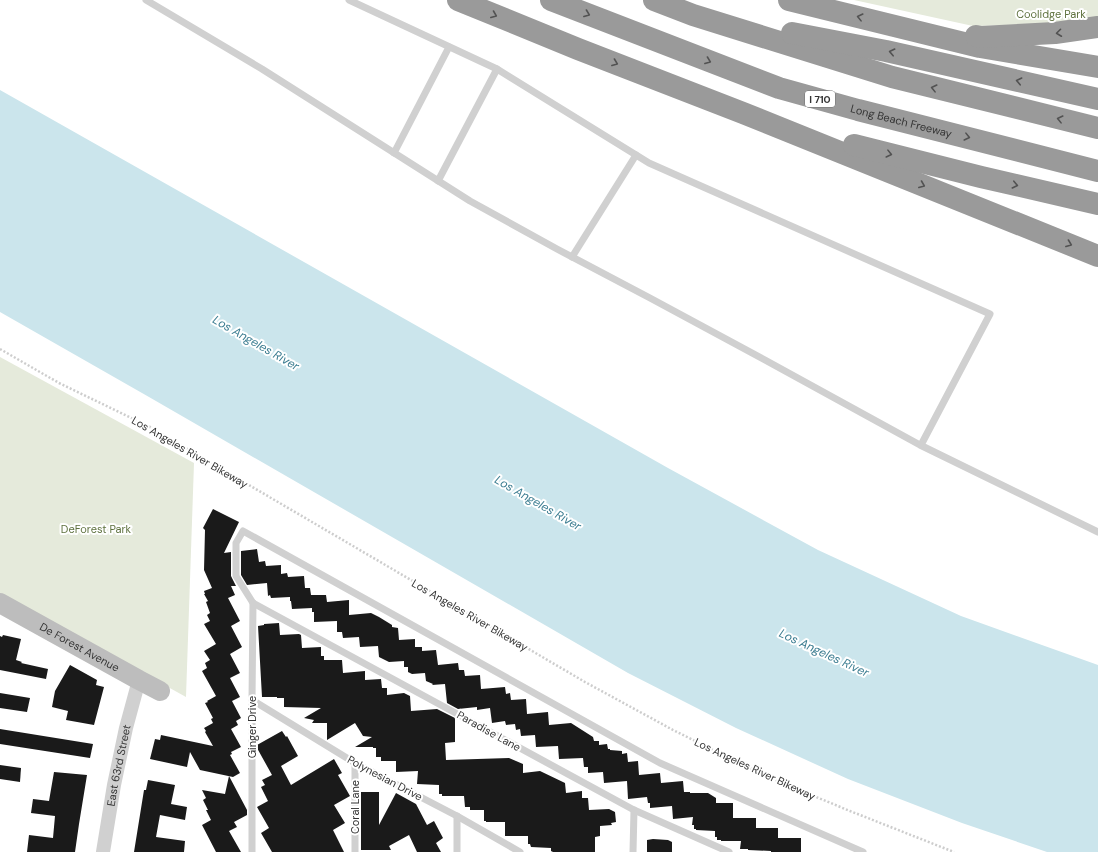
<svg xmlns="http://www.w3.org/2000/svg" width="1098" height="852" font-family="'DM Sans',sans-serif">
<rect width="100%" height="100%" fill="#fff"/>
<g fill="#e5eadb">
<path d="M854 0H1098V23L973 26Z"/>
<path d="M0 357 194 463 186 697 0 594Z"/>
</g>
<path fill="#cbe5ec" d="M0 90 668 468 818 550 961 616 1098 665V852H1047L962 823 848 779 736 728 628 673 149 397 0 312Z"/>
<g fill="#1a1a1a">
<path d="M213 509 239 522 224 553 231 552V576L236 586H231L235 595 228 598 240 621 231 626 242 647 230 654 240 673 230 678 240 697 232 701 241 718 236 721 238 725 231 729 241 747 231 752 232 754 230 755 240 773 233 777 200 770 190 752 187 767 150 759 155 739 160 740 161 735 213 746 205 732 206 731 204 728 213 723 211 719 213 718 205 703 208 702 207 701 216 696 202 671 207 668 205 663 210 660 204 651 216 644 204 624 210 621 207 615 210 613 206 602 208 601 204 594H205L204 591 212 588 204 570 205 530 203 528Z"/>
<path d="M257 549 259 562 265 561 266 566 281 565V574L287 573 288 577 304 576 305 588H310L311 595H326L327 602 349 600V615L371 613 379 617 392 625V627L398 628 399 640 415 639V647H422V651L436 650 438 665 458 663 459 670H464L465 676 480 675 481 689 505 687 506 694 510 693 511 700 526 699 527 714 548 712 549 725 571 723 593 737 594 741H599V745L607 744 608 749H610V750L622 751V754L627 753 628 762 638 761 639 775 660 773 661 783 683 781 684 792H690V793H708L716 798V803H733V818H756V828H778V838H801V852H771V851L748 850V849H740L741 841H721V840H717V837H715V831L696 830V829H694V825H692L693 817 673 819 672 806 650 808V803H648L647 797 628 799 627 781 604 783 603 772 588 773V767H584L583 758 559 759 558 746 536 747 535 735 521 736 520 729 516 730 515 724 506 725 505 721 492 723 490 708 477 710V707L458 709 447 703 445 684 432 685 433 684 426 681 425 673 412 674 408 672V667H404V661L389 662 379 657 378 646 360 647 359 637 343 638 342 632H337V621L314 622V612H312V608L292 609 291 601H290V597L271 598 270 595 268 596 267 583 247 585 241 575V551Z"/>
<path d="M279 623 280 635 299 634 301 635 302 648 321 647V656H324V660H342L343 673 365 671V680L381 679 382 688H387V695L404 693 410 696 411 711 437 709 455 718V742L445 743 446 760 509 758 523 764V773L540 771 565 783 566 793 582 791V798H588L589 810 609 809 615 812 616 822 611 823 612 825 600 826V836L595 837V852H553L551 851V848L531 847 530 844H528V836H505V822H486V821H484V810H470V807H465L464 796H442V794H439V785L417 784 418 771 396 772V761H381V757H376V748H373V747H355L372 737 363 736 355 723 327 740V723H312L314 720 304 718 321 708 284 707V698H277V697H262L258 626 264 625V624Z"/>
<path d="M3 635 21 639 16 660 22 662 21 663 48 669 46 679 0 670V636L2 637Z"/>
<path d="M70 665 97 680 96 685 104 687 94 725 66 720 68 711 52 707 55 691Z"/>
<path d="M0 693 30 698 27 712 0 708Z"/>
<path d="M0 729 93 744 90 758 0 744Z"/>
<path d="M282 731 286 737 287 736 298 756 281 766 291 785 334 759 342 773 338 775 350 796 334 805 345 823 333 830 344 852H272L261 833 269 828 257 807 268 801 261 787 265 785 262 780 272 775 257 748V745Z"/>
<path d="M0 765 21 768 20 782 0 779Z"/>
<path d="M54 772 87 775 79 824 75 852H27L29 835 53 838 55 816 31 813 33 799 49 801Z"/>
<path d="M229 776 247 810V815L234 822 237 827 229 831 241 852H216L202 825 211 820 206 810H208L203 800 206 798 202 790 225 794Z"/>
<path d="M148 780 175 785 171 804 187 807 185 820 160 815 156 837 185 841 184 852H134L144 790H146Z"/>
<path d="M361 792H379V825L396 793 416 804 427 825 434 821 443 838 436 843 441 852H417L409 835 389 846 391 850H361Z"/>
<path d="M653 839 668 840 672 842V852H647V840Z"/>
</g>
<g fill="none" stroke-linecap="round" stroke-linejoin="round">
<path stroke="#cdcdcd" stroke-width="2.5" stroke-dasharray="2 2" stroke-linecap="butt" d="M0 349 59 383 150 427 585 682 673 730 768 777 850 811 954 852"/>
<g stroke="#d0d0d0" stroke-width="7">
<path d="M146 0 262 69 470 201 557 249 650 298 765 360 920 445 1098 532"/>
<path d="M349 0 497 69 649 163 990 314 921 445"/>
<path d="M394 153 449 47"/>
<path d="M438 181 497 69"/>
<path d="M572 257 636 155"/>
<path d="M252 700 355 763 457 816 520 852"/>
<path d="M252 852V700L253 603"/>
<path d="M355 852V763"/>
<path d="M457 852V816"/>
<path d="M633 852 634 810"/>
<path d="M729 852 634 810 253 603 236 576V543L243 531 660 763 863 852"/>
</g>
<path stroke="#d0d0d0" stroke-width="14" id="s1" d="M103 852 114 785 126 728 139 680"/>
<path stroke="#bdbdbd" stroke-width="20" id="s2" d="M0 603 139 680 160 691"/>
<g stroke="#9a9a9a" stroke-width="22">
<path d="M458 0 578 49 743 113 1098 256"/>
<path id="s3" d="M551 0 779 88 858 110 1098 171"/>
<path d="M654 0 693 15 892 77 1098 128"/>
<path d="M789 0 980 47 1098 67"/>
<path d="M792 33 886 51 1098 99"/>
<path d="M976 36 981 37 1055 33 1098 27"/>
<path d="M854 145 981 177 1098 204"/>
</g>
</g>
<defs><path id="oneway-chevron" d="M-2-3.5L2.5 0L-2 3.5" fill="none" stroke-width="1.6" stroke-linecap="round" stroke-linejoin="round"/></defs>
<g stroke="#525252">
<use href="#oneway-chevron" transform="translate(587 14) rotate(21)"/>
<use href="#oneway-chevron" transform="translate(494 15) rotate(22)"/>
<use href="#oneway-chevron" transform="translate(860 17) rotate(-166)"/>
<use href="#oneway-chevron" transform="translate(1059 33) rotate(173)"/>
<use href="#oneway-chevron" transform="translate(892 52) rotate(-167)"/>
<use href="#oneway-chevron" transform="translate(708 61) rotate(21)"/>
<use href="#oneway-chevron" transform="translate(615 63) rotate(21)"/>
<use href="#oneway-chevron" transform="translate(1019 81) rotate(-167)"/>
<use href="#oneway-chevron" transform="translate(934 88) rotate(-166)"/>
<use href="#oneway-chevron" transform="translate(1060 119) rotate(-166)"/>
<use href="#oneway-chevron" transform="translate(967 137) rotate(14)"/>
<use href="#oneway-chevron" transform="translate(889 154) rotate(14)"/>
<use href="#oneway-chevron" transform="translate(922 185) rotate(22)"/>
<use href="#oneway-chevron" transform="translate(1015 185) rotate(13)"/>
<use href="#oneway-chevron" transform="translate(1069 244) rotate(21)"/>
</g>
<g text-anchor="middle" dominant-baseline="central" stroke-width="4" stroke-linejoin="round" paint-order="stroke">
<rect fill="#fff" stroke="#707070" stroke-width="1" x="805" y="91" width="30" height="16" rx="3"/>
<g font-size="10" font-weight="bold" fill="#333">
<text x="820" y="99">I 710</text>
</g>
<g font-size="11" fill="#5e713e" stroke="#fff">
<text x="1051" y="14">Coolidge Park</text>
<text x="96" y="529">DeForest Park</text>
</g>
<g font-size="11" fill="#333" stroke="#fff">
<text stroke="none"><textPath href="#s3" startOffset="371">Long Beach Freeway</textPath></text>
<text transform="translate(190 452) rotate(30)">Los Angeles River Bikeway</text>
<text transform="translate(470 615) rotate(30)">Los Angeles River Bikeway</text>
<text stroke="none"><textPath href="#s2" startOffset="91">De Forest Avenue</textPath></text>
<text transform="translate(252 727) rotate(-90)">Ginger Drive</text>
<text transform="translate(489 731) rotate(29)">Paradise Lane</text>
<text stroke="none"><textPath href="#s1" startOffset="88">East 63rd Street</textPath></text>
<text transform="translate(755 769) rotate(25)">Los Angeles River Bikeway</text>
<text transform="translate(385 778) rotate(28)">Polynesian Drive</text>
<text transform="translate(355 807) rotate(-90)">Coral Lane</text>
</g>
<g font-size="12" font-style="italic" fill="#3c7d91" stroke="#fff">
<text transform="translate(256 343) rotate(30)">Los Angeles River</text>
<text transform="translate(538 503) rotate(30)">Los Angeles River</text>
<text transform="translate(824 653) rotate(25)">Los Angeles River</text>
</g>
</g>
</svg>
